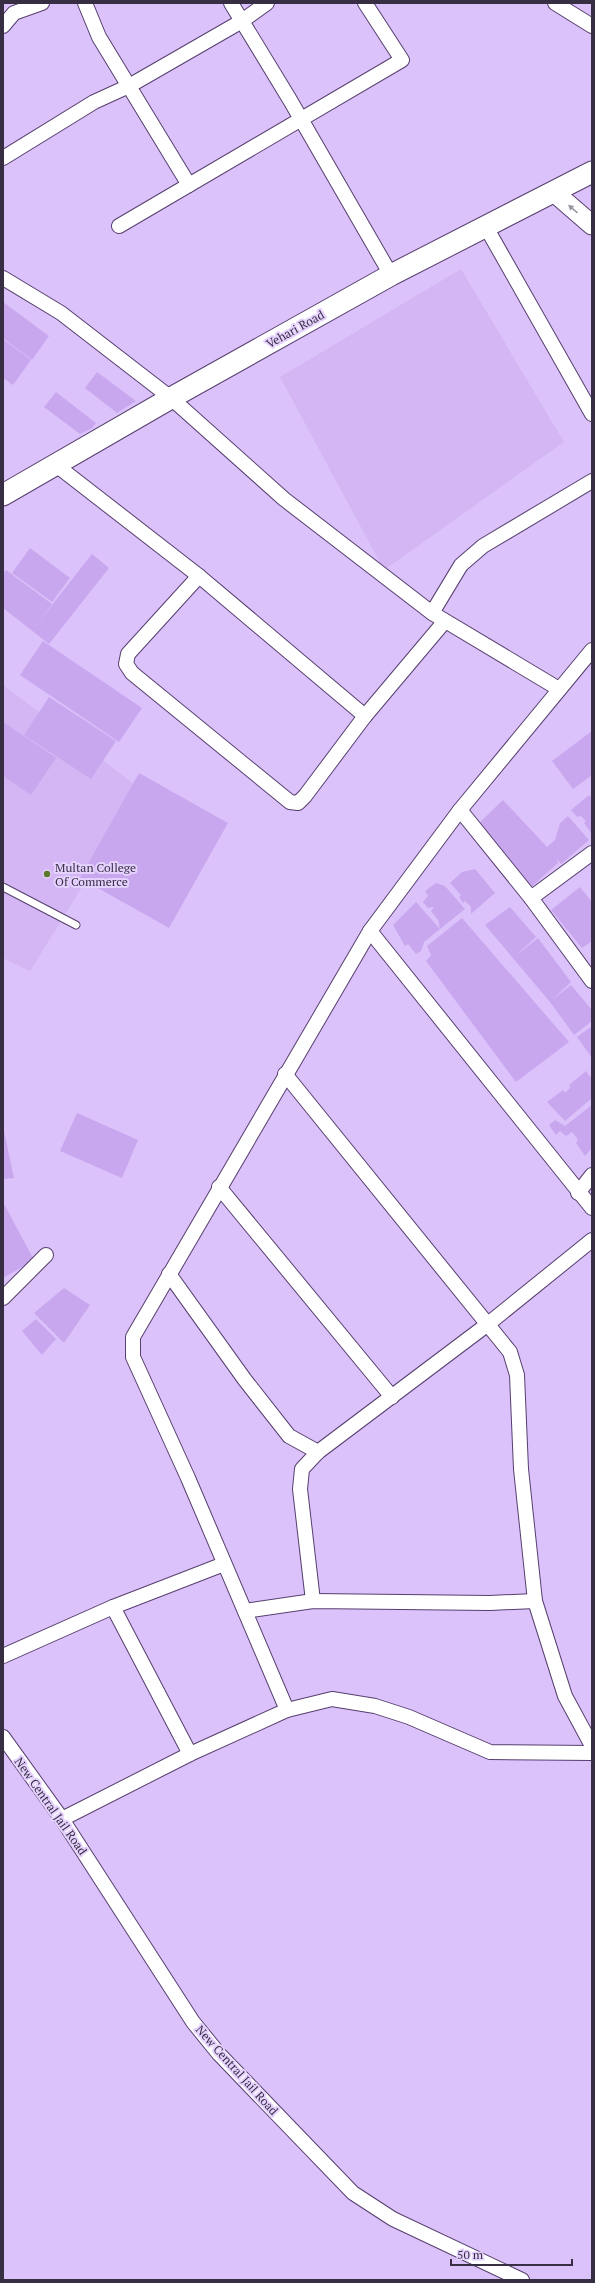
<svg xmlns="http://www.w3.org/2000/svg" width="595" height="2283" font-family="'PT Serif',serif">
<rect width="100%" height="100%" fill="#dcc2fa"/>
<g fill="#d3b6f3">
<path d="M461 269 564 442 384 570 280 377Z"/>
<path d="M3 685 142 790 30 971 3 958Z"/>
</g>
<g fill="#c9a7ef">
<path d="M3 302 49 336 32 360 3 338Z"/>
<path d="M3 339 31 360 13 385 3 378Z"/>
<path d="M97 372 136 401 117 413 85 388Z"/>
<path d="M56 392 96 423 92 428 80 434 44 407Z"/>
<path d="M30 548 70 578 52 602 12 573Z"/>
<path d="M92 554 109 568 49 644 3 608V574L6 570 52 604 33 629Z"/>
<path d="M43 641 142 708 119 742 20 675Z"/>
<path d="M49 697 116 741 91 779 24 735Z"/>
<path d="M3 722 56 758 31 795 3 776Z"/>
<path d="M592 731V775L573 789 552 761Z"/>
<path d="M139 773 228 823 169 928 80 878Z"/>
<path d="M589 795 592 799V834L584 823 586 821 581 816 577 817 571 810Z"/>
<path d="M503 800 547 847 555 840 560 823 568 816 589 840 561 864 557 859 558 863 529 889 475 827Z"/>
<path d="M475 869 495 893 471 914V907L465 901 463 903 459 897 461 895 450 883 462 872Z"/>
<path d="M436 883 445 886 465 909 440 929 438 920 431 911 434 907 428 908 423 902 428 896 425 891Z"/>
<path d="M580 887 592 902V941L582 948 551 910Z"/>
<path d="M416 902 440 929 424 942 421 951 416 954 408 944 405 946 393 925Z"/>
<path d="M510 907 536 937 515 956 538 938 571 982 552 1000 571 985 592 1010V1021L574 1035 550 1002 485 925Z"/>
<path d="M462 918 569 1042 516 1082 426 961 431 955 427 946Z"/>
<path d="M592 1026V1058L577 1037Z"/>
<path d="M586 1071 592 1079V1098L565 1121 547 1102 563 1090 565 1093 570 1088 569 1085Z"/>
<path d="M592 1105V1148L585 1156 576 1143 578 1140 572 1132 566 1136 560 1131 556 1135 549 1125 555 1120 565 1126Z"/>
<path d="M77 1113 138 1140 122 1178 60 1151Z"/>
<path d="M3 1131H4L14 1178 3 1179Z"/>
<path d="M3 1202 34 1260 5 1277 3 1274Z"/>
<path d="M64 1288 90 1305 64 1343 34 1313Z"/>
<path d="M36 1319 56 1339 42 1355 22 1331Z"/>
</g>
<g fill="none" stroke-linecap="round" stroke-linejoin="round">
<g stroke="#563f6e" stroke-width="9">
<path id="service" d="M3 887 76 925"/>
</g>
<g stroke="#563f6e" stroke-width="16">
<g id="minor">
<path d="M85 3 99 37 189 185"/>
<path d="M231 3 290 100 391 275"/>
<path d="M555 3 592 26"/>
<path d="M3 26 14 13 42 3"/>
<path d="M3 158 94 102 129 86 242 21 267 3"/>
<path d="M119 226 402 60 365 3"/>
<path d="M486 227 592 414"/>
<path d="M3 278 61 313 171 398 284 499 432 613 559 689"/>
<path d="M56 465 199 576 365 716"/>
<path d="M199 576 128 654 126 664 132 673 290 802 298 803 305 796 365 716 445 621"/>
<path d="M432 613 461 565 483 546 592 481"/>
<path d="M460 810 531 898 592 981"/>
<path d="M531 898 592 853"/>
<path d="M370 931 592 1208"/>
<path d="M285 1074 510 1352 517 1375 521 1469 535 1601 565 1696 592 1746"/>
<path d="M219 1187 392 1397"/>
<path d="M578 1193 592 1175"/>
<path d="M169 1274 245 1380 289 1436 318 1452"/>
<path d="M3 1298 46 1255"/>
<path d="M313 1601 300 1489 302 1469 318 1452 488 1324 592 1240"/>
<path d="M113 1607 190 1754"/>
<path d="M245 1611 313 1601 490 1603 535 1601"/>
<path d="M3 1656 113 1607 224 1564"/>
<path d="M287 1710 188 1478 133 1357V1337L370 931 460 810 592 650"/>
<path d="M3 1737 62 1819 193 2022 219 2054 353 2193 393 2219 522 2280"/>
<path d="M62 1819 190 1754 287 1710 332 1699 375 1706 409 1717 490 1752 592 1753"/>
</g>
</g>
<g stroke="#563f6e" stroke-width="21">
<path id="secondary" d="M555 193 592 225"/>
</g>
<g stroke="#563f6e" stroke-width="23">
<path id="primary" d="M3 495 171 398 391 275 592 172"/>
</g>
<use href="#service" stroke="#fff" stroke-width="7"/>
<use href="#minor" stroke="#fff" stroke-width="14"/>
<use href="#secondary" stroke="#fff" stroke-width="19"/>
<use href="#primary" stroke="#fff" stroke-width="21"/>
</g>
<defs><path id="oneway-solid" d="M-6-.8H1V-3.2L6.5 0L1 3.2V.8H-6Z"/></defs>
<use fill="#9c96a1" href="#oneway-solid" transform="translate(573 209) rotate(-140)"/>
<circle fill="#5e782c" stroke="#e6d2ff" stroke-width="1.5" cx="47" cy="874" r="4"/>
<g text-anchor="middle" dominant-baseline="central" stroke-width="4" stroke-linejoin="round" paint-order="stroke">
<g font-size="12" fill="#382e43" stroke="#e6d2ff">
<text transform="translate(295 329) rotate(-29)">Vehari Road</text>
<text transform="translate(51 1806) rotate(55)">New Central Jail Road</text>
<text transform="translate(237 2070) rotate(48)">New Central Jail Road</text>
</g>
<g font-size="12" fill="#382e43" stroke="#e6d2ff" text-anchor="start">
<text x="55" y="867">Multan College<tspan x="55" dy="14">Of Commerce</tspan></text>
</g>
</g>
<rect width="595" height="2283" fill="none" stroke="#382e43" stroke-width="8"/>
<path d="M451 2259v6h121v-6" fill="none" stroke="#382e43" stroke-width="2"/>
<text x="457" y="2259" font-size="12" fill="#382e43" stroke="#e6d2ff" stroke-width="3" paint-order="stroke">50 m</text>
</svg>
